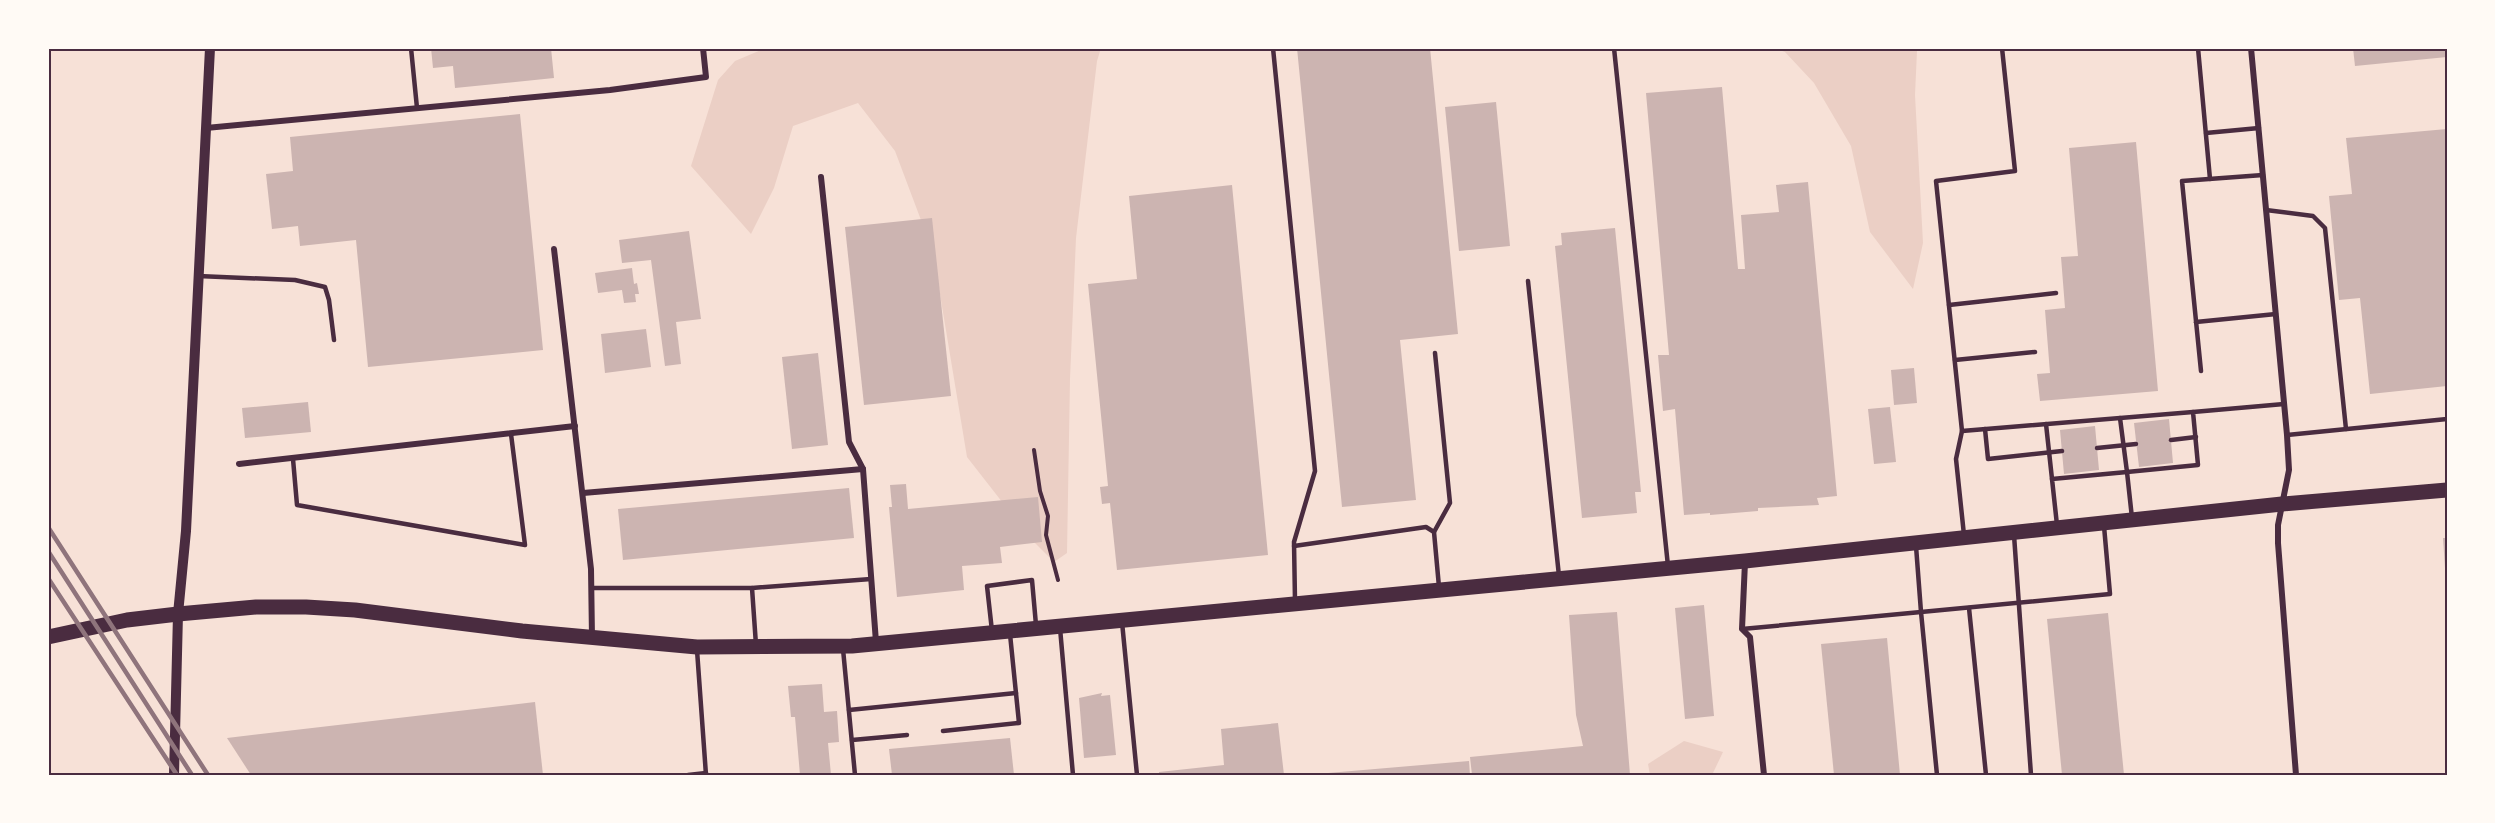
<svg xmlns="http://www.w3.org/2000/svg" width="2495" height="823" font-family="'DM Sans',sans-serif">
<rect width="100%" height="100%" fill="#f7e1d7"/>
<g fill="#ebcfc5">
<path d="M766 48H1101L1097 61 1076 238 1070 379 1067 553 1054 562 1031 539 967 457 933 252 895 151 858 103 793 126 774 188 751 234 691 166 718 80 735 61Z"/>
<path d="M1774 48H1925L1917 51 1915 95 1923 243 1913 289 1870 232 1851 146 1814 83 1785 52Z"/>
<path d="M1684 741 1723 752 1712 775H1650L1648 764Z"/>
</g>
<g fill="#ccb4b1">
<path d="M431 48H551L554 78 455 88 453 66 433 68Z"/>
<path d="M1297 48H1430L1458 334 1400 340 1416 500 1342 507Z"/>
<path d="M2353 48H2447V57L2355 66Z"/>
<path d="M1722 87 1738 269H1745L1741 215 1779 212 1776 185 1808 182 1837 496 1817 498 1819 505 1758 508V511L1710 515V513L1684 515 1675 409 1663 411 1658 355H1669L1646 93Z"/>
<path d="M1496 102 1510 246 1459 251 1445 107Z"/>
<path d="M520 114 543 350 368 367 356 240 300 246 298 226 272 229 266 174 293 171 290 137Z"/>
<path d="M2447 129V386L2370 394 2360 298 2339 300 2329 196 2352 194 2346 138Z"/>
<path d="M2136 142 2158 391 2040 401 2037 374 2050 373 2045 310 2065 308 2061 257 2078 256 2069 148Z"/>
<path d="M1232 185 1268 555 1117 570 1110 503 1102 504 1100 487 1108 486 1088 284 1137 279 1129 196Z"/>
<path d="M932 218 951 396 864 405 845 227Z"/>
<path d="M1615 228 1641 492H1635L1637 513 1582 518 1555 246 1562 245 1561 233Z"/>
<path d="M689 231 701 319 676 322 681 364 665 366 651 260 622 263 619 240Z"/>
<path d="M632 268 634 284 637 283 639 294H635L636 302 624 303 622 290 598 293 595 273Z"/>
<path d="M646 329 651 367 605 373 601 334Z"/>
<path d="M818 353 828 445 792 449 782 357Z"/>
<path d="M1914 368 1917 403 1894 405 1891 370Z"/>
<path d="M308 402 311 432 245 438 242 408Z"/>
<path d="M1890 407 1896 462 1874 464 1868 409Z"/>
<path d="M2169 419 2173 463 2139 467 2134 423Z"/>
<path d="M2095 426 2099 470 2064 474 2060 430Z"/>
<path d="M906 484 908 509 1038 497 1042 542 1000 547 1002 563 962 566 964 590 897 597 889 507H892L890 485Z"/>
<path d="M849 488 854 538 623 560 618 509Z"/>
<path d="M2443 538H2447V568H2445Z"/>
<path d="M1704 605 1714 716 1685 719 1675 608Z"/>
<path d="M1617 612 1630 775H1472L1470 757 1583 746 1576 715 1569 615Z"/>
<path d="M2108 613 2124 775H2062L2047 619Z"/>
<path d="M1887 638 1900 775H1834L1821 644Z"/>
<path d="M822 684 824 712 837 711 839 742 828 743 831 775H800L795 717H791L788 686Z"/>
<path d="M1102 693 1101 696 1110 695 1116 755 1084 758 1079 698Z"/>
<path d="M535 702 543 775H251L227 738Z"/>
<path d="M1278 723 1284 775H1159V772L1224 765 1221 729Z"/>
<path d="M1010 738 1014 775H892L889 749Z"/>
<path d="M1469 761 1470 775H1328V773Z"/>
</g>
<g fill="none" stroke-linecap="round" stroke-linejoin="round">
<path stroke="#4a2c40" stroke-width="4" d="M1034 450 1040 491 1048 516 1046 535 1058 580"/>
<g stroke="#4a2c40" stroke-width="4.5">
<path d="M411 48 417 108"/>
<path d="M1273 48 1315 471 1294 542 1295 601"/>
<path d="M1614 48 1668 566"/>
<path d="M2198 48 2210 179"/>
<path d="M2206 133 2259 128"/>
<path d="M2266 210 2313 216 2325 228 2346 429"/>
<path d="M198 276 295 280 325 287 329 300 334 340"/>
<path d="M1528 281 1559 576"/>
<path d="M1949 305 2056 293"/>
<path d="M2196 322 2276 314"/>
<path d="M1955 360 2035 352"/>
<path d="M2201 371 2182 181 2263 175"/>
<path d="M2120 418 2127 472 2198 465 2193 412 2284 404"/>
<path d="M2046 424 2052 479"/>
<path d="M1985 429 1988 459 2062 451"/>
<path d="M1962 431 2193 412"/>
<path d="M2287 435 2447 419"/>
<path d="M2171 440 2196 437"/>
<path d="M2097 448 2136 444"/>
<path d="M293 459 297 505 525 545 511 434"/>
<path d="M2057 525 2052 479 2127 472 2132 518"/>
<path d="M1434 532 1450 503 1435 353"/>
<path d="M1964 535 1956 459 1962 431 1936 181 2015 171 2002 48"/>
<path d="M2014 535 2031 775"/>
<path d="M1294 546 1426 527 1434 532 1439 587"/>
<path d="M1916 546 1921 612 2110 594 2104 526"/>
<path d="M592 588H752L871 579"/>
<path d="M752 588 756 645"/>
<path d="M1969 608 1986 775"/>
<path d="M1122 622 1137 775"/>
<path d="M1060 628 1073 775"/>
<path d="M1742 629 1921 612 1937 775"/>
<path d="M992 631 987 586 1032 580 1036 625"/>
<path d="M843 649 855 775"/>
<path d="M697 650 706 775"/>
<path d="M849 710 1016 693"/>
<path d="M943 731 1019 723 1010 634"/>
<path d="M852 740 907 735"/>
<path d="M688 775 706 773"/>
</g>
<g stroke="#4a2c40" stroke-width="6">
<path d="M2251 48 2287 435 2289 470 2278 525V543L2296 775"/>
<path d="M206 128 610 90 706 77 703 48"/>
<path d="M821 177 849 442 863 469 876 642"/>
<path d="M554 249 591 569 592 638"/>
<path d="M239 464 575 426"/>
<path d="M583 493 863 469"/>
<path d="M1745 562 1742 629 1750 637 1764 775"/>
</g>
<path stroke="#4a2c40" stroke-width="10" d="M174 775 178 614 186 531 210 48"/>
<path stroke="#4a2c40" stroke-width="15" d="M48 637 127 620 178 614 256 607H306L355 610 522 631 697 647 852 646 1745 561 2282 504 2447 490"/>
<g stroke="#8f747c" stroke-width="4.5">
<path d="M48 527 208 775"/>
<path d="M48 551 192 775"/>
<path d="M48 578 177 775"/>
</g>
</g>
<rect width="2495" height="823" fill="none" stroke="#fffaf5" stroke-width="99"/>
<rect x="50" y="50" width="2396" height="724" fill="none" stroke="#4a2c40" stroke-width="2"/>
</svg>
